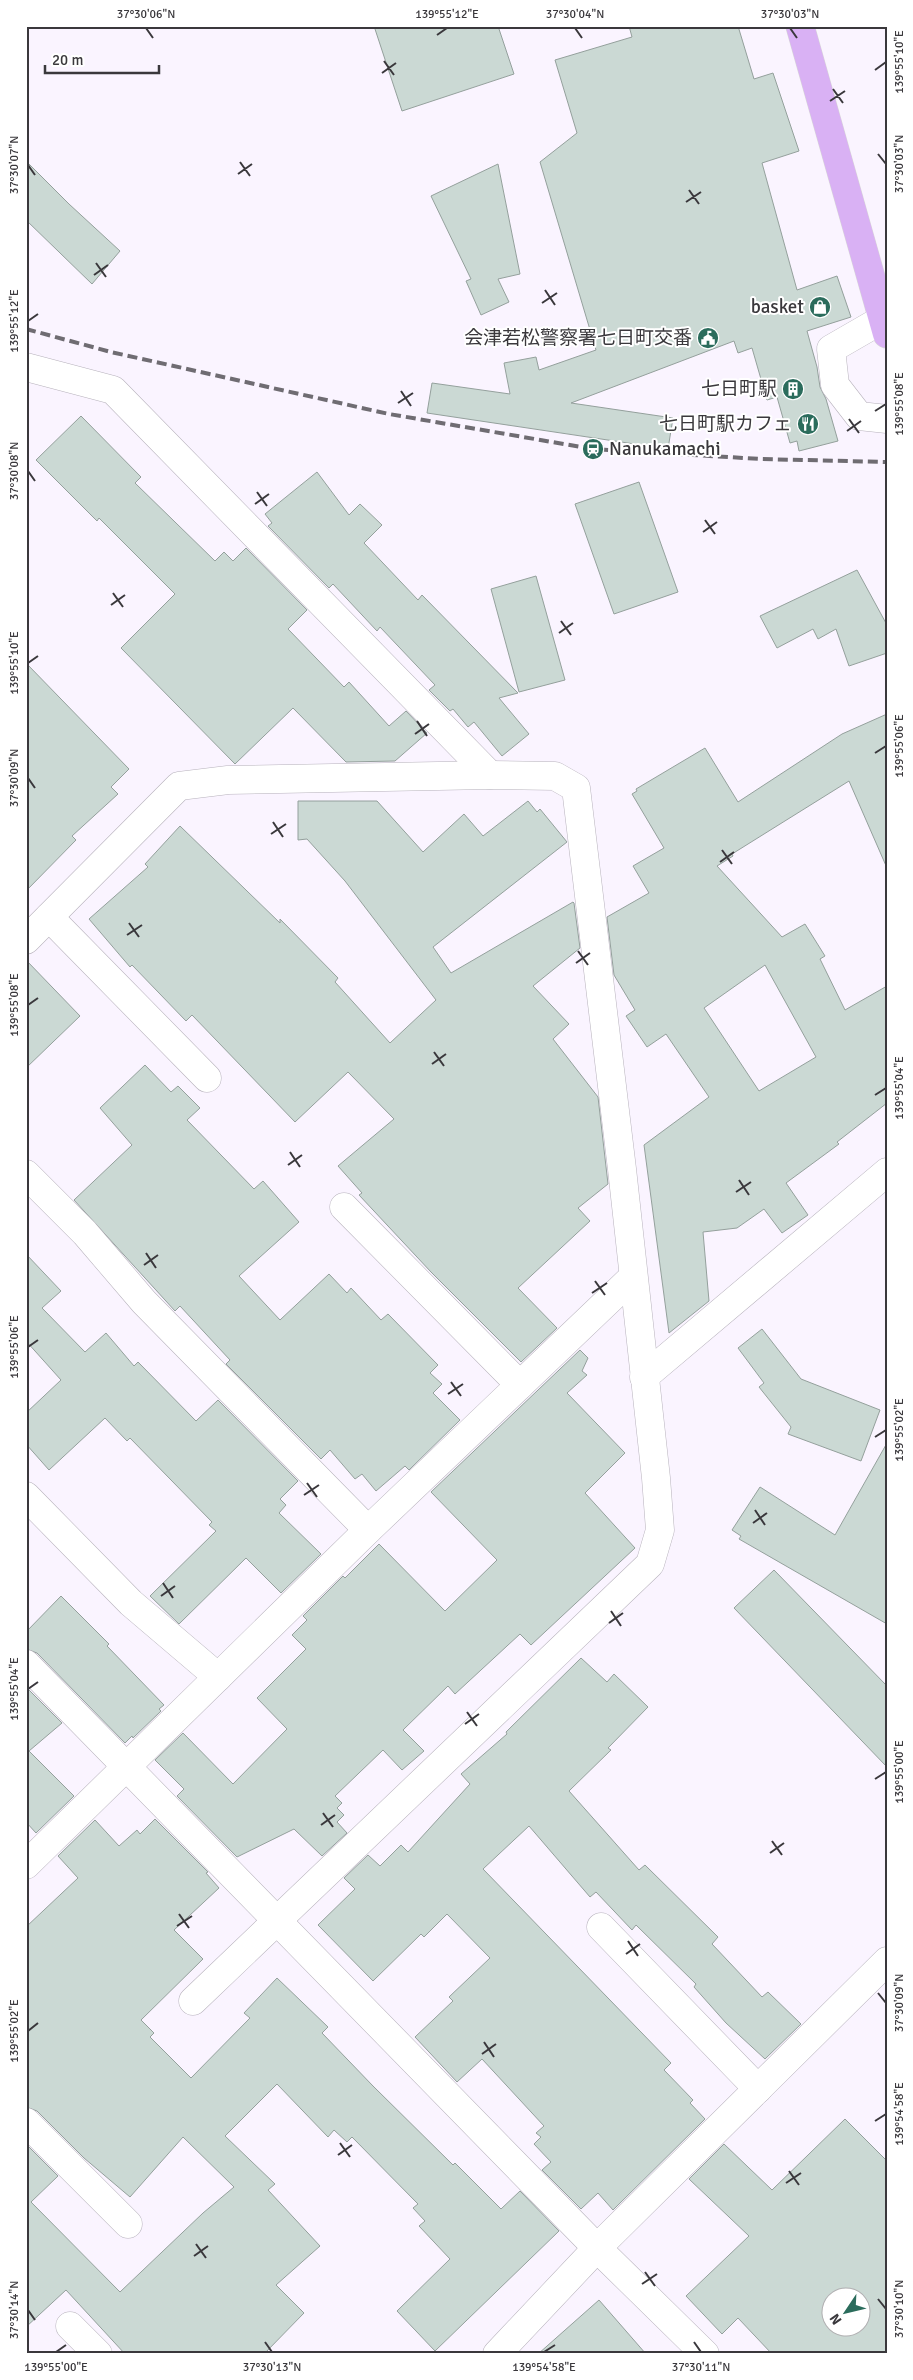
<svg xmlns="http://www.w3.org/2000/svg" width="913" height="2380" font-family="Signika,'Noto Sans JP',sans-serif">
<rect width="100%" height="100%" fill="#faf4ff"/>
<g fill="#cbd9d4" stroke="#94a09c" fill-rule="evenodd">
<path d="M374 26H498L514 74 402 111Z"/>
<path d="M629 26H738L754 79 773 73 799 151 762 163 797 290 837 276 851 317 807 331 817 367 820 387 826 399 838 441 799 451 797 441 790 443 777 397 767 400 752 348 738 353 734 341 571 403 673 418 668 449 427 413 432 383 510 394 504 363 536 357 539 370 596 350 540 162 577 133 555 60 632 37Z"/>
<path d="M26 161 69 204 120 251 92 284 26 220Z"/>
<path d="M498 164 520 274 498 279 509 302 481 315 466 281 471 279 431 196Z"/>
<path d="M81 416 141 477 135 483 215 561 224 552 233 561 246 548 307 610 288 629 344 687 349 682 389 726 406 711 427 733 395 761 346 762 293 708 235 764 121 648 175 594 99 518 97 521 36 460Z"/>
<path d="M317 472 349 515 360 504 382 525 364 543 418 600 422 595 518 693 499 698 529 734 502 756 474 722 468 727 453 709 450 711 429 690 435 685 380 627 377 631 333 584 329 588 268 526 272 523 265 514Z"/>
<path d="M639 482 678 592 614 614 575 504Z"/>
<path d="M857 570 887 625V653L849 666 836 629 818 639 813 629 777 648 760 616Z"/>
<path d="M536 576 565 680 519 692 491 589Z"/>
<path d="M26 663 129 769 111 787 118 794 72 836 76 840 26 891Z"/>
<path d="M887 714V868L849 781 732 854 733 856 717 866 782 937 805 924 825 956 820 959 845 1010 887 986V1103L837 1142 839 1144 786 1183 808 1215 782 1233 764 1209 737 1228 703 1232 709 1301 669 1333 644 1145 709 1097 666 1034 647 1047 626 1016 635 1010 614 975 607 917 649 893 633 866 664 848 632 794 637 791 636 789 705 748 738 802 842 734ZM765 965 816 1057 759 1091 704 1008Z"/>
<path d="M298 801H377L423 852 464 814 483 836 528 801 537 812 540 809 567 842 433 947 451 973 573 902 574 903 580 948 533 986 569 1024 553 1039 598 1097 608 1184 578 1208 590 1221 518 1288 557 1328 521 1362 431 1272 359 1195 362 1193 338 1166 394 1119 348 1072 295 1122 192 1015 186 1021 132 965 130 967 89 919 148 867 145 864 180 826 280 923V919L338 978 335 982 390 1043 436 1000 345 881 307 839 298 840Z"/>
<path d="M26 960 80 1016 26 1068Z"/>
<path d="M145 1065 171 1092 178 1086 200 1108 187 1120 254 1189 263 1181 299 1222 239 1276 280 1320 329 1274 347 1293 351 1288 381 1320 388 1314 438 1365 430 1373 442 1384 433 1393 460 1420 409 1470 405 1466 376 1491 362 1474 355 1479 330 1450 321 1459 226 1364 230 1360 180 1306 175 1311 74 1200 132 1145 100 1108Z"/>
<path d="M26 1254 61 1291 42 1308 85 1352 106 1333 134 1366 138 1362 196 1421 218 1400 298 1481 280 1499 286 1505 279 1513 321 1554 281 1593 246 1558 179 1624 150 1596 216 1531 209 1525 212 1522 130 1438 127 1441 105 1418 49 1470 26 1444V1413L61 1380 26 1341Z"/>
<path d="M762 1329 801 1379 880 1410 861 1461 788 1434 791 1427 759 1387 764 1383 738 1348Z"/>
<path d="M580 1350 588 1358 582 1371 587 1375 567 1393 625 1453 585 1493 635 1548 531 1645 520 1634 455 1694 448 1686 403 1730 424 1751 402 1770 383 1750 335 1796 342 1803 337 1808 344 1815 337 1822 347 1833 322 1856 294 1829 237 1857 177 1796 184 1789 155 1760 183 1733 233 1784 287 1729 257 1698 306 1649 292 1635 307 1620 303 1616 343 1576 345 1578 379 1544 445 1611 497 1560 431 1492Z"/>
<path d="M887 1443V1624L739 1539 741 1536 732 1530 760 1487 835 1535Z"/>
<path d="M774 1570 887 1686V1767L734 1608Z"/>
<path d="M61 1596 109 1644 107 1646 164 1705 159 1709 161 1711 133 1738 132 1736 125 1743 37 1653 26 1649V1632Z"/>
<path d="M581 1658 607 1682 614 1674 648 1707 608 1748 611 1750 569 1791 639 1870 645 1865 718 1937 712 1944 762 1997 768 1992 801 2024 765 2059 726 2023 694 1987 696 1984 636 1925 632 1930 596 1892 590 1897 529 1826 483 1869 671 2063 664 2070 693 2100 690 2103 705 2119 613 2210 598 2193 581 2209 542 2170 551 2162 534 2144 541 2137 536 2133 544 2126 482 2059 457 2082 415 2037 453 2001 449 1997 490 1958 447 1914 424 1937 421 1934 373 1981 318 1925 355 1889 344 1878 368 1855 380 1866 401 1845 408 1852 470 1784 461 1774 507 1734 506 1732Z"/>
<path d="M26 1687 62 1723 29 1751 74 1796 36 1833 26 1822Z"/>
<path d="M155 1819 208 1872 206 1873 219 1888 174 1930 203 1959 141 2020 154 2033 150 2037 191 2078 250 2018 244 2013 277 1978 328 2027 322 2033 373 2086 453 2165 455 2163 501 2209 520 2191 559 2231 435 2351 397 2311 450 2259 419 2226 425 2221 413 2208 418 2204 352 2137 347 2142 334 2130 328 2137 277 2084 225 2136 275 2184 268 2190 320 2246 276 2285 304 2313 264 2354H125L66 2290 26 2327V2144L58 2176 31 2202 120 2292 203 2213 234 2187 183 2137 130 2197 84 2158 37 2111 26 2107V1927L78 1878 58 1856 95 1820 119 1846 137 1830 140 1834Z"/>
<path d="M845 2119 887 2161V2354H772L738 2318 722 2334 686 2296 749 2236 689 2179 724 2144 772 2190ZM830 2298H860V2328H830Z"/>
<path d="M599 2300 646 2354H538Z"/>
</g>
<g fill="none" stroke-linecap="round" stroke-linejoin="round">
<g stroke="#b7b2bc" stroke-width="29">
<g id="minor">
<path d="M883 319 831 349 835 385 859 416 887 419"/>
<path d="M26 367 113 390 490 775"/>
<path d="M49 917 207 1078"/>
<path d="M26 940 179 786 228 780 490 775 555 776 576 788 622 1169 656 1478 660 1530 650 1564 193 2001"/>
<path d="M26 1174 85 1233 144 1302 368 1530"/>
<path d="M344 1207 520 1385"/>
<path d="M644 1377 887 1172"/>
<path d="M26 1496 131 1603 218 1677"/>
<path d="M26 1664 597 2248 705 2354"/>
<path d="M26 1865 368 1530 633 1277"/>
<path d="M601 1927 758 2089"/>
<path d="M26 2122 128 2224"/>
<path d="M70 2326 98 2354"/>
<path d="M497 2354 597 2248 887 1961"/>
</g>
</g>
<g stroke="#d8d7d8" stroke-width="29">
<path id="highway" d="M800 26 887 334"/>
</g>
<use href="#minor" stroke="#fff" stroke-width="28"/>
<use href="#highway" stroke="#d9b1f4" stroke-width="28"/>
<path stroke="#6f6c72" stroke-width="4" stroke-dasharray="10 5" stroke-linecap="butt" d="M26 329 111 352 389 414 593 449 761 459 887 462"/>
</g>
<path fill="none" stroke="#3a383c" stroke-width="2" d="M146 28 153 38M575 28 582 38M790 28 797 38M437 35 447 28M384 61 394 75M875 70 886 62M382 73 396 63M833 89 843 103M830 101 845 91M878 154 886 164M240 162 250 176M28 165 35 175M238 174 252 164M689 190 699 204M686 202 701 192M96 263 106 277M94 275 108 265M545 290 555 305M542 303 557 293M28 321 38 314M401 391 411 406M398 403 413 393M875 411 886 404M849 419 859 433M847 431 861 421M28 471 35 481M257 492 267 506M255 504 269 494M705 520 715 534M703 532 717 522M113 593 123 607M111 605 125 595M561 621 571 635M559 633 573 623M28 663 38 656M417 721 427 736M415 734 429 724M875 753 886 746M28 778 35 788M273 822 283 837M271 834 286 824M722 850 732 864M720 862 734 852M129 923 139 937M127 935 142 925M578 951 588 965M576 963 590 953M28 1005 38 998M434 1052 444 1066M432 1064 446 1054M875 1095 886 1088M290 1152 300 1167M288 1165 302 1155M739 1180 749 1195M736 1192 751 1182M146 1253 156 1268M144 1265 158 1255M595 1281 605 1295M592 1293 607 1283M28 1347 38 1340M451 1382 461 1396M448 1394 463 1384M875 1437 886 1430M307 1483 317 1497M304 1495 319 1485M755 1510 765 1525M753 1523 767 1513M163 1583 173 1598M161 1596 175 1586M611 1611 621 1626M609 1623 623 1613M28 1689 38 1682M467 1712 477 1726M465 1724 479 1714M875 1779 886 1772M323 1813 333 1827M321 1825 335 1815M772 1841 782 1855M770 1853 784 1843M179 1914 189 1928M177 1926 192 1916M628 1941 638 1956M626 1954 640 1944M878 1993 886 2003M28 2031 38 2023M484 2042 494 2057M482 2054 496 2044M875 2121 886 2114M340 2143 350 2157M338 2155 352 2145M789 2171 799 2185M786 2183 801 2173M196 2244 206 2258M194 2256 208 2246M645 2272 655 2286M642 2284 657 2274M878 2299 886 2309M28 2310 35 2320M265 2342 272 2352M694 2342 701 2352M56 2352 66 2345M544 2352 555 2345"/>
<defs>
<g id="shop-disc" transform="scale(1.125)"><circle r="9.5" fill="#2b6c5c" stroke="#fff"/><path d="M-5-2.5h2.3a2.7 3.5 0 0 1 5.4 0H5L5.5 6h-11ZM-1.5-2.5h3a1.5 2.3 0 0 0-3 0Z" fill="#fff"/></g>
<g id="civic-disc" transform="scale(1.125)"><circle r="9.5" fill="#2b6c5c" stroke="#fff"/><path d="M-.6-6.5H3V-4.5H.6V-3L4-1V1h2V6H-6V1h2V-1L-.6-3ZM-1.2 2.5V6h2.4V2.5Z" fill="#fff"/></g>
<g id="building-disc" transform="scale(1.125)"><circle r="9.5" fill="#2b6c5c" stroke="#fff"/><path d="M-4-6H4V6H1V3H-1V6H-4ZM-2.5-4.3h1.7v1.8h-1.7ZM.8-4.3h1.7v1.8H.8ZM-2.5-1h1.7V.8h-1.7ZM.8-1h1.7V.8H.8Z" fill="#fff"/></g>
<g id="restaurant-disc" transform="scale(1.125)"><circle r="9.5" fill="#2b6c5c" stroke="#fff"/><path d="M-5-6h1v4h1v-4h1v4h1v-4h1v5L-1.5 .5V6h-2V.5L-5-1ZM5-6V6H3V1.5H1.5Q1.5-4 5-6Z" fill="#fff"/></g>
<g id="station-disc" transform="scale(1.125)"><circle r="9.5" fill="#2b6c5c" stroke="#fff"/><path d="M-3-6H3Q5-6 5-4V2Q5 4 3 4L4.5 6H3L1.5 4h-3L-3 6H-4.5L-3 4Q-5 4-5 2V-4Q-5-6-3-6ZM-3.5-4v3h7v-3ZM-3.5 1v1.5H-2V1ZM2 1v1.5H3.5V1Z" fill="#fff"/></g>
</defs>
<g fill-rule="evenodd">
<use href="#shop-disc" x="820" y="307"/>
<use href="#civic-disc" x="708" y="338"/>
<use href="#building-disc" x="793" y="389"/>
<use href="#restaurant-disc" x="808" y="424"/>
<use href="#station-disc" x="593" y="449"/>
</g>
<g text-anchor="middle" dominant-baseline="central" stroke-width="4" stroke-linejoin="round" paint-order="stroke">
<g font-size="19" fill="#3a383c" stroke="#fff" text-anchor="end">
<text x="804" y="307">basket</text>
<text x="692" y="338">会津若松警察署七日町交番</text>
<text x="777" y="389">七日町駅</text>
<text x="792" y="424">七日町駅カフェ</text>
<text x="609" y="449" text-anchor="start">Nanukamachi</text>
</g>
</g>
<rect width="913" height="2380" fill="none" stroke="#ffffff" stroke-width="55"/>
<g transform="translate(846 2312) rotate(235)"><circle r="24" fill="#ffffff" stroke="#b0afb1"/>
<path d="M0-4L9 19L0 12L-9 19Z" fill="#2b6c5c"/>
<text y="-8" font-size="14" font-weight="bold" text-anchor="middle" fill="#3a383c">N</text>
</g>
<path d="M45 65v8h114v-8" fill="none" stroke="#3a383c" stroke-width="2.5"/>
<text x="52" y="65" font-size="15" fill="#3a383c" stroke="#ffffff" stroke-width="4" paint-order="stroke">20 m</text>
<rect x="28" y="28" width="858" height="2324" fill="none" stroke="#3a383c" stroke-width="2"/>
<g font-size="12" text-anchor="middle" fill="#3a383c">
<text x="146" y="18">37°30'06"N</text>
<text x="447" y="18">139°55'12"E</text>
<text x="575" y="18">37°30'04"N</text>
<text x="790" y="18">37°30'03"N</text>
<text transform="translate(899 62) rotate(-90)" y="4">139°55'10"E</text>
<text transform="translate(899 164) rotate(-90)" y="4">37°30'03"N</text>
<text transform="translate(14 165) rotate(-90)" y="4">37°30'07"N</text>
<text transform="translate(14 321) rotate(-90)" y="4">139°55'12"E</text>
<text transform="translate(899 404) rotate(-90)" y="4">139°55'08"E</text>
<text transform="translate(14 471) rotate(-90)" y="4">37°30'08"N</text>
<text transform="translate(14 663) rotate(-90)" y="4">139°55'10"E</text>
<text transform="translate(899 746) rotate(-90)" y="4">139°55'06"E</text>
<text transform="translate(14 778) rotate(-90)" y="4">37°30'09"N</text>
<text transform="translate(14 1005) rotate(-90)" y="4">139°55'08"E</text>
<text transform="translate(899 1088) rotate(-90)" y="4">139°55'04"E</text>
<text transform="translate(14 1347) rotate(-90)" y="4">139°55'06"E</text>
<text transform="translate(899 1430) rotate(-90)" y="4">139°55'02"E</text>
<text transform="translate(14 1689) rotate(-90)" y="4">139°55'04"E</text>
<text transform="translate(899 1772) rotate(-90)" y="4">139°55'00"E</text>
<text transform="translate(899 2003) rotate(-90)" y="4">37°30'09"N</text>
<text transform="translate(14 2031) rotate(-90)" y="4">139°55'02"E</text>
<text transform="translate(899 2114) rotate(-90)" y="4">139°54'58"E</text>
<text transform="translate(899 2309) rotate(-90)" y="4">37°30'10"N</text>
<text transform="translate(14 2310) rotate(-90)" y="4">37°30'14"N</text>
<text x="56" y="2371">139°55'00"E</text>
<text x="272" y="2371">37°30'13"N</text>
<text x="544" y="2371">139°54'58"E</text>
<text x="701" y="2371">37°30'11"N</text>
</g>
</svg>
